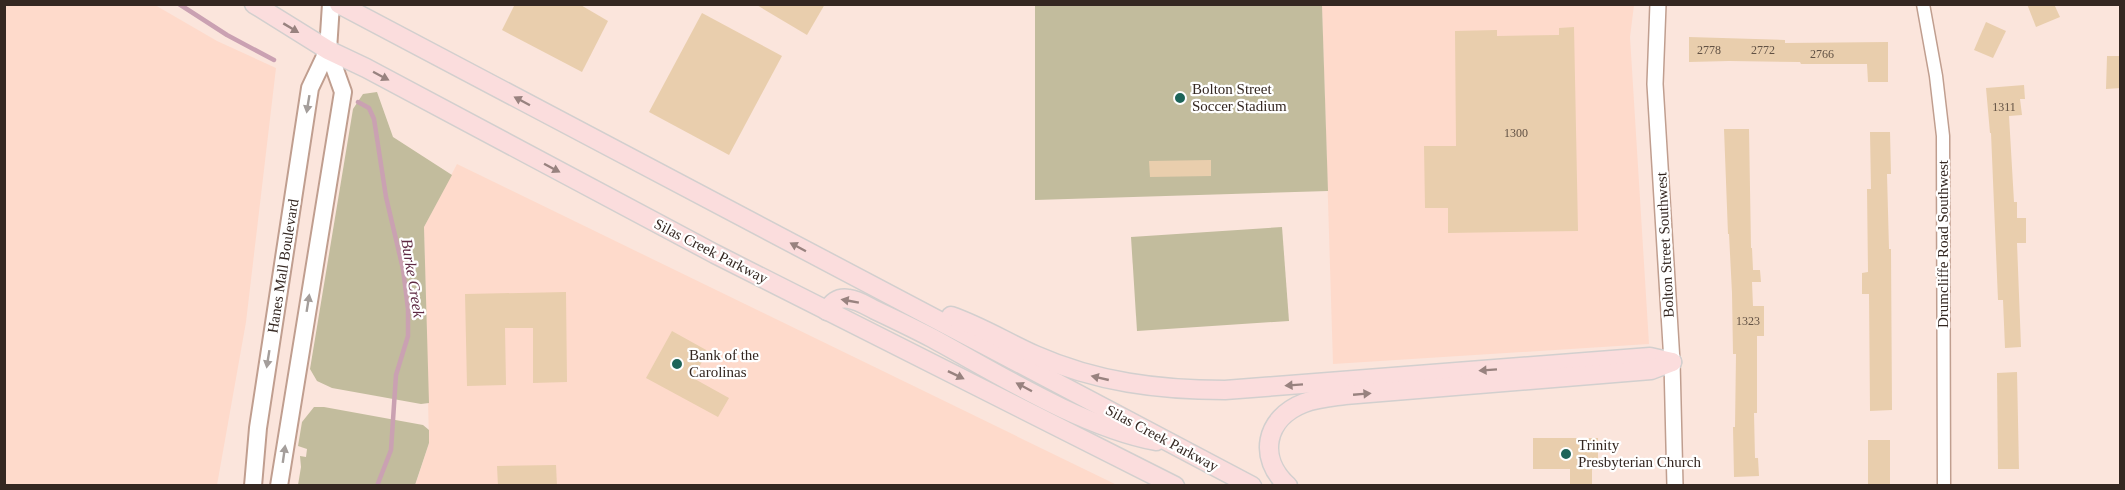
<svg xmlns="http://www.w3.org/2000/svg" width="2125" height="490" font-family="Georgia,serif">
<rect width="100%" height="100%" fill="#fbe5dc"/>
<g fill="#fedacb">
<path d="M4 5H155L217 41 276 68 246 322 217 485H5Z"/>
<path d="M1322 5H1634L1630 37 1649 344 1333 364Z"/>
<path d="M457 164 1117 485 415 486 429 443 424 227Z"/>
</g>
<g fill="#c2bc9d">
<path d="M1035 5H1322L1328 191 1035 200Z"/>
<path d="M377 92 393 137 452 175 424 227 429 403 421 404 332 388 317 381 310 369 353 109 363 94Z"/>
<path d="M1282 227 1289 321 1137 331 1131 237Z"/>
<path d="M314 407H324L423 425 429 430V443L415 485H298L301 467 300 456 306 457 307 449 298 446 302 422Z"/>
</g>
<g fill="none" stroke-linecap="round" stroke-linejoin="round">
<g stroke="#caa1b2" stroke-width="4.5">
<path d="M179 4 227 35 274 60"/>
<path d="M358 102 369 108 374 119 386 197 403 269 408 309V336L396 375 391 450 377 486"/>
</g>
</g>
<g fill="#e9cead">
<path d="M515 4H579L608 21 582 72 502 30Z"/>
<path d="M755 4H825L807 35Z"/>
<path d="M2027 4H2054L2060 17 2036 27Z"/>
<path d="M702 13 782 56 729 155 649 112Z"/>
<path d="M1986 22 2006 31 1993 58 1974 50Z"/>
<path d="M1574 27 1578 231 1448 233V208H1425L1424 146H1456L1455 31 1497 30V36L1559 35V28Z"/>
<path d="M1689 37 1785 40V43L1888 42V82H1868L1867 64H1801L1800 62 1729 61 1689 62Z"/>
<path d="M2107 56H2121V88L2106 89Z"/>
<path d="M2024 85 2025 99H2020L2022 115 2009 116 2014 202H2017V218H2026V243H2017L2021 347 2005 348 2003 300H1998L1991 133H1990L1986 88Z"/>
<path d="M1724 129H1749L1751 248H1752L1753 270H1760L1761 282H1752L1753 306H1764V336H1757V413H1754L1755 458H1758L1759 476 1734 477 1733 427H1735L1736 354H1733L1732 293 1729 234H1728Z"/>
<path d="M1870 132H1890L1891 174H1887L1889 249H1891L1892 410 1870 411 1869 294H1862V273L1868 272 1867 189H1871Z"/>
<path d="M1211 160V176L1150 177 1149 161Z"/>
<path d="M566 292 567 382 533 383V328H505L506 385 467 386 465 294Z"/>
<path d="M672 331 708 351 693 378 729 398 718 417 646 378Z"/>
<path d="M2017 372 2019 469H1998L1997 373Z"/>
<path d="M1533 438H1598V469H1592V486H1570V469H1533Z"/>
<rect x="1868" y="440" width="22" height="46"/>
<path d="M556 465 557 486H498L497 466Z"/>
</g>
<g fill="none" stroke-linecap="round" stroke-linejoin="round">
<g stroke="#c09e8f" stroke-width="15">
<path id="minor" d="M1923 4 1936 76 1943 136 1944 486"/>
</g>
<g stroke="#c09e8f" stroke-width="18">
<path id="tertiary" d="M1658 4 1655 84 1672 362 1675 486"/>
</g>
<g stroke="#c09e8f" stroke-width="20">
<g id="secondary">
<path d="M253 486 258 428 310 88 328 50 331 4"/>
<path d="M279 486 343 92 328 50"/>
</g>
</g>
<g stroke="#d2cfce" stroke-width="21">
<g id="primary">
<path d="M254 4 328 50 366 68 715 254 1175 486"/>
<path d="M339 4 1252 486"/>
<path d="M827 311C832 302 838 297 849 299 858 300 867 306 875 310 894 319 913 328 932 338 1000 375 1082 427 1156 441"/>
<path d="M951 316C980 326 1006 342 1035 355 1096 382 1159 390 1225 390L1650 357 1672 362"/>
<path d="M1288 486C1257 458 1265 418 1304 403 1317 398 1331 397 1345 395L1651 370 1672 362"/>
</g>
</g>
<use href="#minor" stroke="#fff" stroke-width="12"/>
<use href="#tertiary" stroke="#fff" stroke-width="15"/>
<use href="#secondary" stroke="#fff" stroke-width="16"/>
<use href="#primary" stroke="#fbdddd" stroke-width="18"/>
</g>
<defs><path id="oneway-solid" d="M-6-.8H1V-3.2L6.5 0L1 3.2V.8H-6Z" transform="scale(1.5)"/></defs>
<g fill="#98827f">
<use href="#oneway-solid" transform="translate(291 28) rotate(31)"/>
<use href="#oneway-solid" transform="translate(381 76) rotate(28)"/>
<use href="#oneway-solid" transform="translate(522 101) rotate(-152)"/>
<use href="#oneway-solid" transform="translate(552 168) rotate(28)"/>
<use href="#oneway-solid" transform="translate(798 247) rotate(-152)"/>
<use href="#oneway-solid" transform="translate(850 301) rotate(-170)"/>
<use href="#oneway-solid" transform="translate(1488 370) rotate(176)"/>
<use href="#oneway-solid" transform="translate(956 375) rotate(26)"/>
<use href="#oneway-solid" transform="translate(1100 378) rotate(-167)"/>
<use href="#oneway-solid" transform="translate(1294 385) rotate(176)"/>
<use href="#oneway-solid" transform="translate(1024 387) rotate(-152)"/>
<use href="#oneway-solid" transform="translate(1362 394) rotate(-5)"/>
</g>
<g fill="#a49e9b">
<use href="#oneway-solid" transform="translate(308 104) rotate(99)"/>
<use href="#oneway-solid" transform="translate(308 303) rotate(-81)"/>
<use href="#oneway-solid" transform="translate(268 359) rotate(99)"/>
<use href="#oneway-solid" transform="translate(284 454) rotate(-82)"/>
</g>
<g fill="#1d6459" stroke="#fff" stroke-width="2">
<circle cx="1180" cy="98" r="6"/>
<circle cx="677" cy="364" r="6"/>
<circle cx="1566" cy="454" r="6"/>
</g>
<g text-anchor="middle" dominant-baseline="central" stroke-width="4.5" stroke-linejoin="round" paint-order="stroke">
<g font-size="12" fill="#615144">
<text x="1709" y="50">2778</text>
<text x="1763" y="50">2772</text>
<text x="1822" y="54">2766</text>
<text x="2004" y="107">1311</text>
<text x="1516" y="133">1300</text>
<text x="1748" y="321">1323</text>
</g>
<g font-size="15" fill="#342721" stroke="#fff" text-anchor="start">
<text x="1192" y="89">Bolton Street<tspan x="1192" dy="17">Soccer Stadium</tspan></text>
<text x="689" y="355">Bank of the<tspan x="689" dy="17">Carolinas</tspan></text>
<text x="1578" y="445">Trinity<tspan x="1578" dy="17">Presbyterian Church</tspan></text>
</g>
<g font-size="15" fill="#342721" stroke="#fff">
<text transform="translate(1943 244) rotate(-90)">Drumcliffe Road Southwest</text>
<text transform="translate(1665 245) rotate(-93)">Bolton Street Southwest</text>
<text transform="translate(711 251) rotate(27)">Silas Creek Parkway</text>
<text transform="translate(283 266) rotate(-81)">Hanes Mall Boulevard</text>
<text transform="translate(1162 438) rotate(28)">Silas Creek Parkway</text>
</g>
<g font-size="16" font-style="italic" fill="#5f2a44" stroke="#fff">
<text transform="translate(413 278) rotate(81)">Burke Creek</text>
</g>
</g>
<rect width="2125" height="490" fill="none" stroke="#342721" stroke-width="12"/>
</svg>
